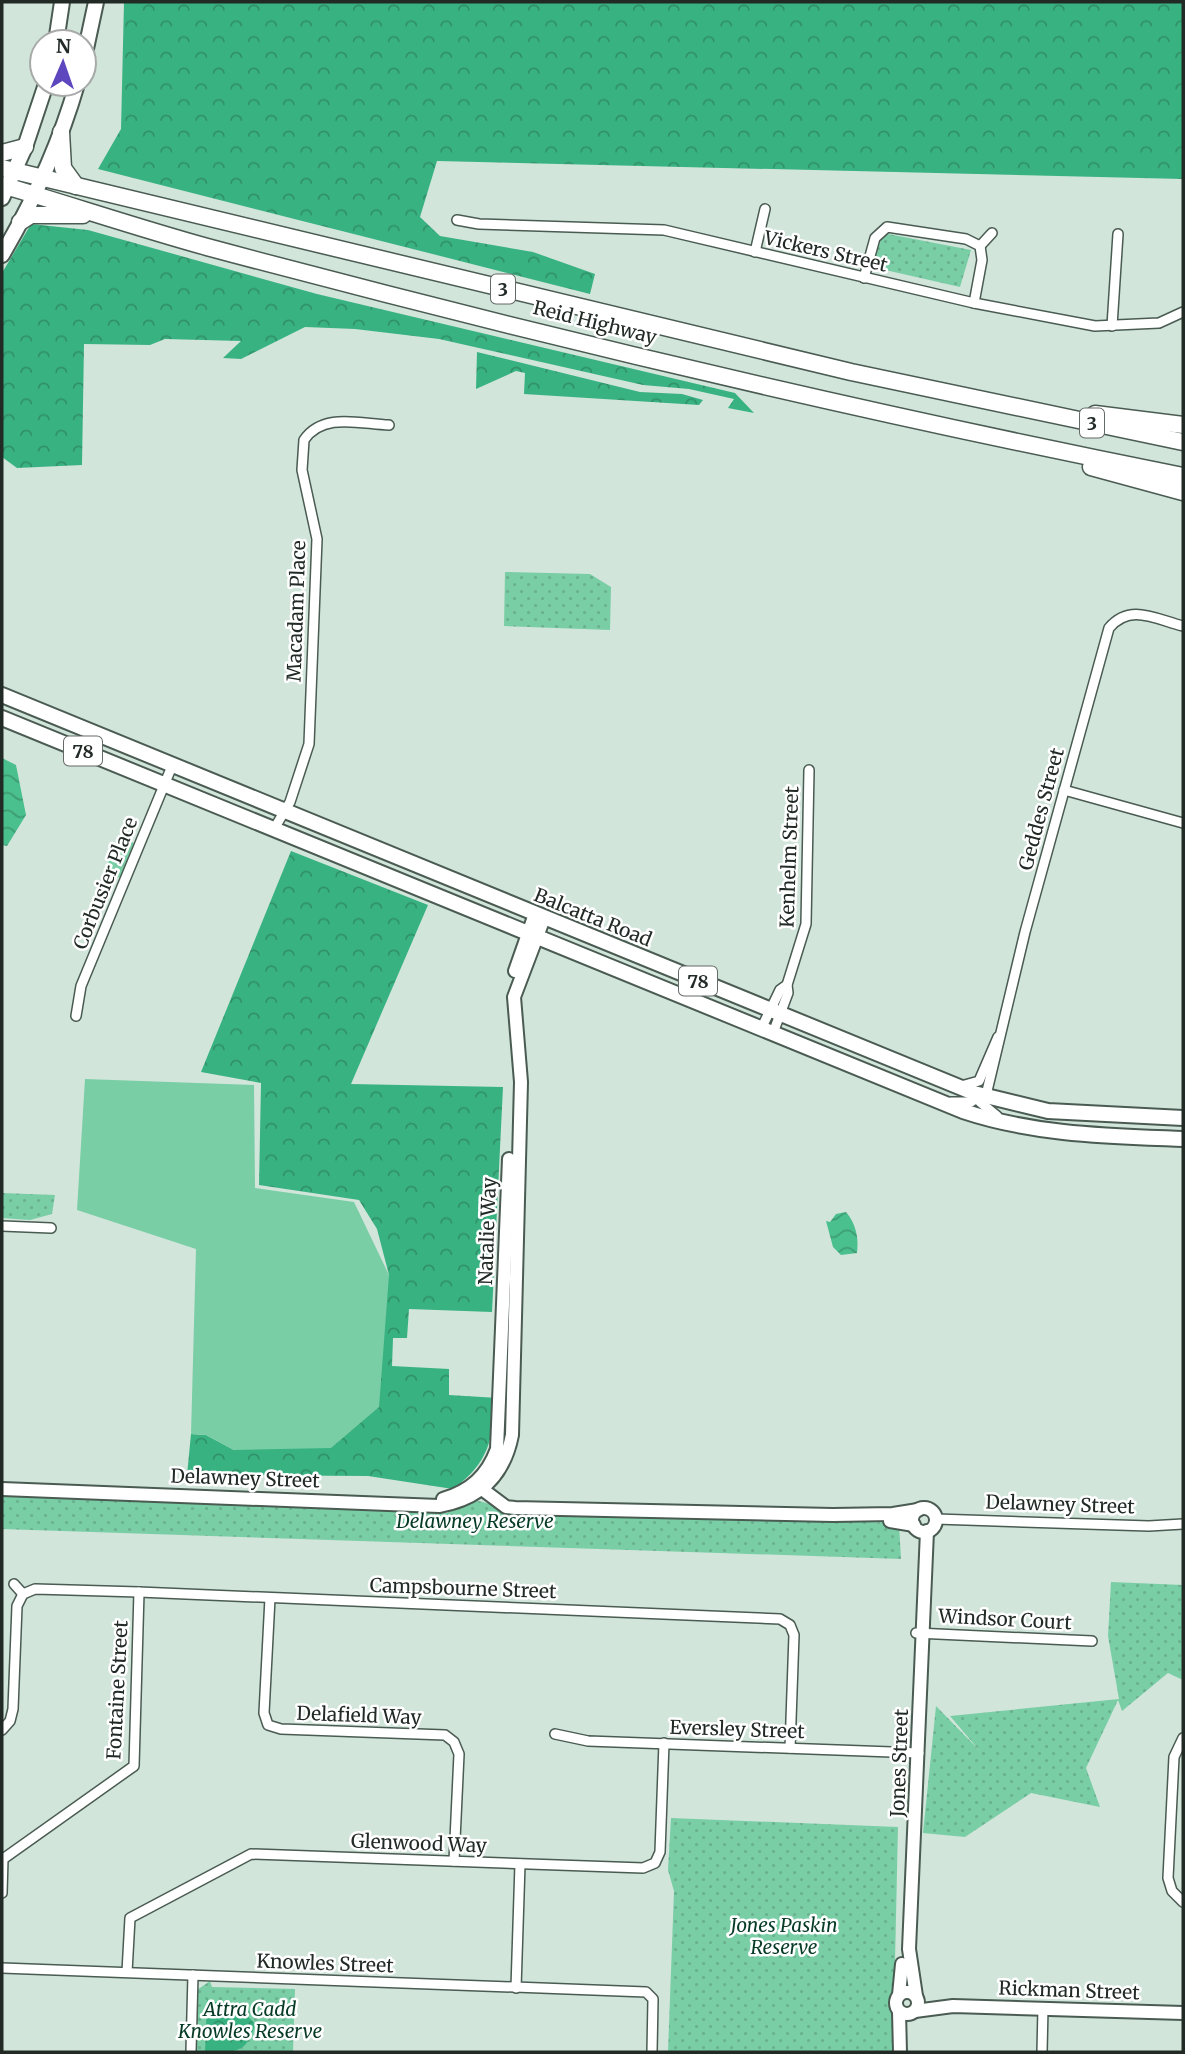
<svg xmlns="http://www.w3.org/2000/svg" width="1185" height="2054" font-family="Merriweather,serif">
<defs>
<pattern id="grass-dots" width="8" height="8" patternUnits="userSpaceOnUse" patternTransform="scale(1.75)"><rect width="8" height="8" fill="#7acea6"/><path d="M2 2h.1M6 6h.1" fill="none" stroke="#69b18f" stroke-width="1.8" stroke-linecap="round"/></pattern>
<pattern id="forest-crowns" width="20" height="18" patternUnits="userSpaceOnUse" patternTransform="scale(1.75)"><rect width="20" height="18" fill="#39b281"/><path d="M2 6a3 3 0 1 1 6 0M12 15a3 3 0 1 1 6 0" fill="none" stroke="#309169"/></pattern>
<pattern id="water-waves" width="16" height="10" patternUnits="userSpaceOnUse" patternTransform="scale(1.75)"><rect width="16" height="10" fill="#4ac08e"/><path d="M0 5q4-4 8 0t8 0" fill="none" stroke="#3d9c74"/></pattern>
</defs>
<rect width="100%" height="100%" fill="#d1e5da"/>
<g fill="url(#grass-dots)">
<path d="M883 233 971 250 960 287 872 267Z"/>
<path d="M505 572 590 574 611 587 610 630 504 626Z"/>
<path d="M120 836 130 839 134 844 121 877 113 878 112 870 106 867Z"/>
<path d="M2 1193 55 1195 52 1214 30 1220 2 1218Z"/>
<path d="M2 1492 180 1503 447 1513C465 1497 479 1498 500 1509L899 1523 901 1559 2 1529Z"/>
<path d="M1111 1582 1183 1585V1680L1168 1673 1122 1711 1118 1700 1086 1768 1100 1807 1031 1793 965 1837 923 1833 936 1706 979 1750 950 1716 1119 1699 1108 1636Z"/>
<path d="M671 1818 898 1827 893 2052H668L674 1891 668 1870Z"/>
<path d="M210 1981 212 1987 295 1989 293 2052H196L197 1990Z"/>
</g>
<g fill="url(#forest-crowns)">
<path d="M124 2H1183V179L437 161 420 217 440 236 533 252 595 274 590 294 98 169 121 129Z"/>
<path d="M31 224 88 230 317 294 735 393 754 413 728 408 734 399 689 389 643 385 439 339 355 329 305 327 241 359 223 358 241 341 165 339 150 345 84 344 82 465 17 468 2 457V273Z"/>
<path d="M477 352 640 392 682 394 703 400 699 405 524 394 525 373 516 371 476 389Z"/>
<path d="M291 851 428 905 351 1084 503 1087 492 1312 409 1309 407 1338H393L392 1366 449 1369V1395L498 1398C491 1440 490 1462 453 1489L368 1476 187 1475 191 1434 206 1435 234 1450 389 1275 377 1229 359 1200 259 1185 261 1083 201 1072Z"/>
<path d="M207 1999 243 2011 255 2024C247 2054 236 2052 205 2052Z"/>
</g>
<path fill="#7acea6" d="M85 1079 254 1085 255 1188 354 1202 389 1275 379 1407 331 1448 234 1450 206 1435 191 1434 196 1249 77 1210Z"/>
<g fill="url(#water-waves)">
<path d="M2 758 16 765 26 815 7 846 2 845Z"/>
<path d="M846 1212C856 1224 859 1238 857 1253L841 1255 833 1247 826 1221 830 1222 836 1214Z"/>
</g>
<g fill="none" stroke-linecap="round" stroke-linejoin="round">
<g stroke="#4a5b52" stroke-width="12">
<g id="street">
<path d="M457 220 479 224 664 230 974 303 1095 326 1159 323 1183 312"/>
<path d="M980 246 992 233"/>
<path d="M755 252 765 209"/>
<path d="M864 278 875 238 887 227 966 239 980 246 982 260 974 303"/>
<path d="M1112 326 1118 234"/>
<path d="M1064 790 1183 823"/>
<path d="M274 829 290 802 309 744 317 539 302 470 304 440C323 412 360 424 389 425"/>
<path d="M76 1016 81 986 172 766"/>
<path d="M761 1029 780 990 787 985"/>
<path d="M773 1033 788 993 787 985 806 924 809 770"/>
<path d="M961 1086 979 1081 998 1037"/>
<path d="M979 1093 980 1102 997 1116"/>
<path d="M951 1102H971L987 1091 1025 932 1109 628C1130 603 1155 619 1183 626"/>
<path d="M2 1226 51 1228"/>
<path d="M936 1519 1149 1526 1183 1524"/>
<path d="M14 1584 23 1594 35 1589 139 1592 780 1619 790 1625 794 1635 790 1748"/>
<path d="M270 1598 264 1713 268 1725 281 1729 445 1735 454 1742 459 1754 454 1861"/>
<path d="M916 1633 1092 1641"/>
<path d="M2 1730 10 1721 13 1709 17 1606 23 1594"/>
<path d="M555 1734 588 1741 919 1753"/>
<path d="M1183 1738 1174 1757 1168 1878 1172 1891 1183 1902"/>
<path d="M2 1893 3 1859 134 1766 139 1592"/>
<path d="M2 1968 646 1992 653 1999 652 2052"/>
<path d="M127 1972 130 1918 251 1854 643 1868 655 1863 660 1852 664 1743"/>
<path d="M516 1988 520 1864"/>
<path d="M191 2052 193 1975"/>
<path d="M1042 2052 1043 2008"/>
</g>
</g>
<g stroke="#4a5b52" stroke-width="16">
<g id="secondary">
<path d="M515 971 535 914"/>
<path d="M478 1486 506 1507 515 1508 833 1515 893 1514 918 1510"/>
<path d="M2 1489 439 1506C480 1499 504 1476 512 1435L521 1082 514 997 544 918"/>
<path d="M443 1499C470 1491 487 1476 497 1449L509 1159"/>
<circle cx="924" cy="1520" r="12"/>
<path d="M890 1521 914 1525"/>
<circle cx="907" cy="2003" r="11"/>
<path d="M899 1995 902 1964"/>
<path d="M916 1996 909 1949 927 1531"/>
<path d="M915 2011 953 2006 1183 2013"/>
<path d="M899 2012 900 2052"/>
</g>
</g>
<g stroke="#4a5b52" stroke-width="18">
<g id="primary">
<path d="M56 42 62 2"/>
<path d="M84 58 96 2"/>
<path d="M2 198 25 147 46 84"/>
<path d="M2 255C33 202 60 143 77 84"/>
<path d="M2 695 974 1093 1048 1111 1183 1118"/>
<path d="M2 718 963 1111C1035 1135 1108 1136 1183 1139"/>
</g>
</g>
<g stroke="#4a5b52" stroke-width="19">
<g id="highway">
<path d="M61 132 63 168 76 186"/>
<path d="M2 153 25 147"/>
<path d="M2 168 851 372 1183 442"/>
<path d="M2 185C70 205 138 228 207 247 528 333 857 411 1183 476"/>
<path d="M20 222 31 215H83"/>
<path d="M1095 414 1183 425"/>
<path d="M1091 467 1183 492"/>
</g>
</g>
<use href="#street" stroke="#fff" stroke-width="9"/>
<use href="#secondary" stroke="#fff" stroke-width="12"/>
<use href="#primary" stroke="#fff" stroke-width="14"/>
<use href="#highway" stroke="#fff" stroke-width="16"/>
</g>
<g text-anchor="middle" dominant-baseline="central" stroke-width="5" stroke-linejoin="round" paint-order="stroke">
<g fill="#fff" stroke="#646a67" stroke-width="2">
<rect x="491" y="274.5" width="24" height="29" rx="5"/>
<rect x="1080" y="408.5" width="24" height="29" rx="5"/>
<rect x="64" y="736.5" width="38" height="29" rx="5"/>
<rect x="679" y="966.5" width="38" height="29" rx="5"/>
</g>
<g font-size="18" font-weight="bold" fill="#222a26">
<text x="503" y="289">3</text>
<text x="1092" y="423">3</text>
<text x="83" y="751">78</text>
<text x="698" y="981">78</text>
</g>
<g font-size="19" fill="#222a26" stroke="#fff">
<text transform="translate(826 251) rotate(13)">Vickers Street</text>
<text transform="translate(595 322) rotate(14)">Reid Highway</text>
<text transform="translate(296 611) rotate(-88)">Macadam Place</text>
<text transform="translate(1041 809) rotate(-75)">Geddes Street</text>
<text transform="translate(789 857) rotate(-88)">Kenhelm Street</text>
<text transform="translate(105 883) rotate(-68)">Corbusier Place</text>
<text transform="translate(593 917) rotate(22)">Balcatta Road</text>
<text transform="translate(487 1231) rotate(-88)">Natalie Way</text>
<text transform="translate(245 1478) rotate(2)">Delawney Street</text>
<text transform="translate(1060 1504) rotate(2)">Delawney Street</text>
<text transform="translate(463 1588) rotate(2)">Campsbourne Street</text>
<text transform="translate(1005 1619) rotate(3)">Windsor Court</text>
<text transform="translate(117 1690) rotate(-87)">Fontaine Street</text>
<text transform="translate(359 1715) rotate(2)">Delafield Way</text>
<text transform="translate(737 1729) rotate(2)">Eversley Street</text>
<text transform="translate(899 1763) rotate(-88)">Jones Street</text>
<text transform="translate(419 1843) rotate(2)">Glenwood Way</text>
<text transform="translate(325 1963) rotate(2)">Knowles Street</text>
<text transform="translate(1069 1990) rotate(2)">Rickman Street</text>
</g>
<g font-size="19" font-style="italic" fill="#063b27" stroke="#fff">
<text x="475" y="1521">Delawney Reserve</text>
<text x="784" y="1925">Jones Paskin<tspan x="784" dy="22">Reserve</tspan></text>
<text x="250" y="2009">Attra Cadd<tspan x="250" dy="22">Knowles Reserve</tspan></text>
</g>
</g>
<rect width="1185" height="2054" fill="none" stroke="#222a26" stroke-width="7"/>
<g transform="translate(63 63) rotate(2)"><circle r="33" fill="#ffffff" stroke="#a7aaa8" stroke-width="2"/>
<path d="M0-5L12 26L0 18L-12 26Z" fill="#5d46be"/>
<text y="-10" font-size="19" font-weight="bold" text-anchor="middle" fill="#222a26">N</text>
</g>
</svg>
